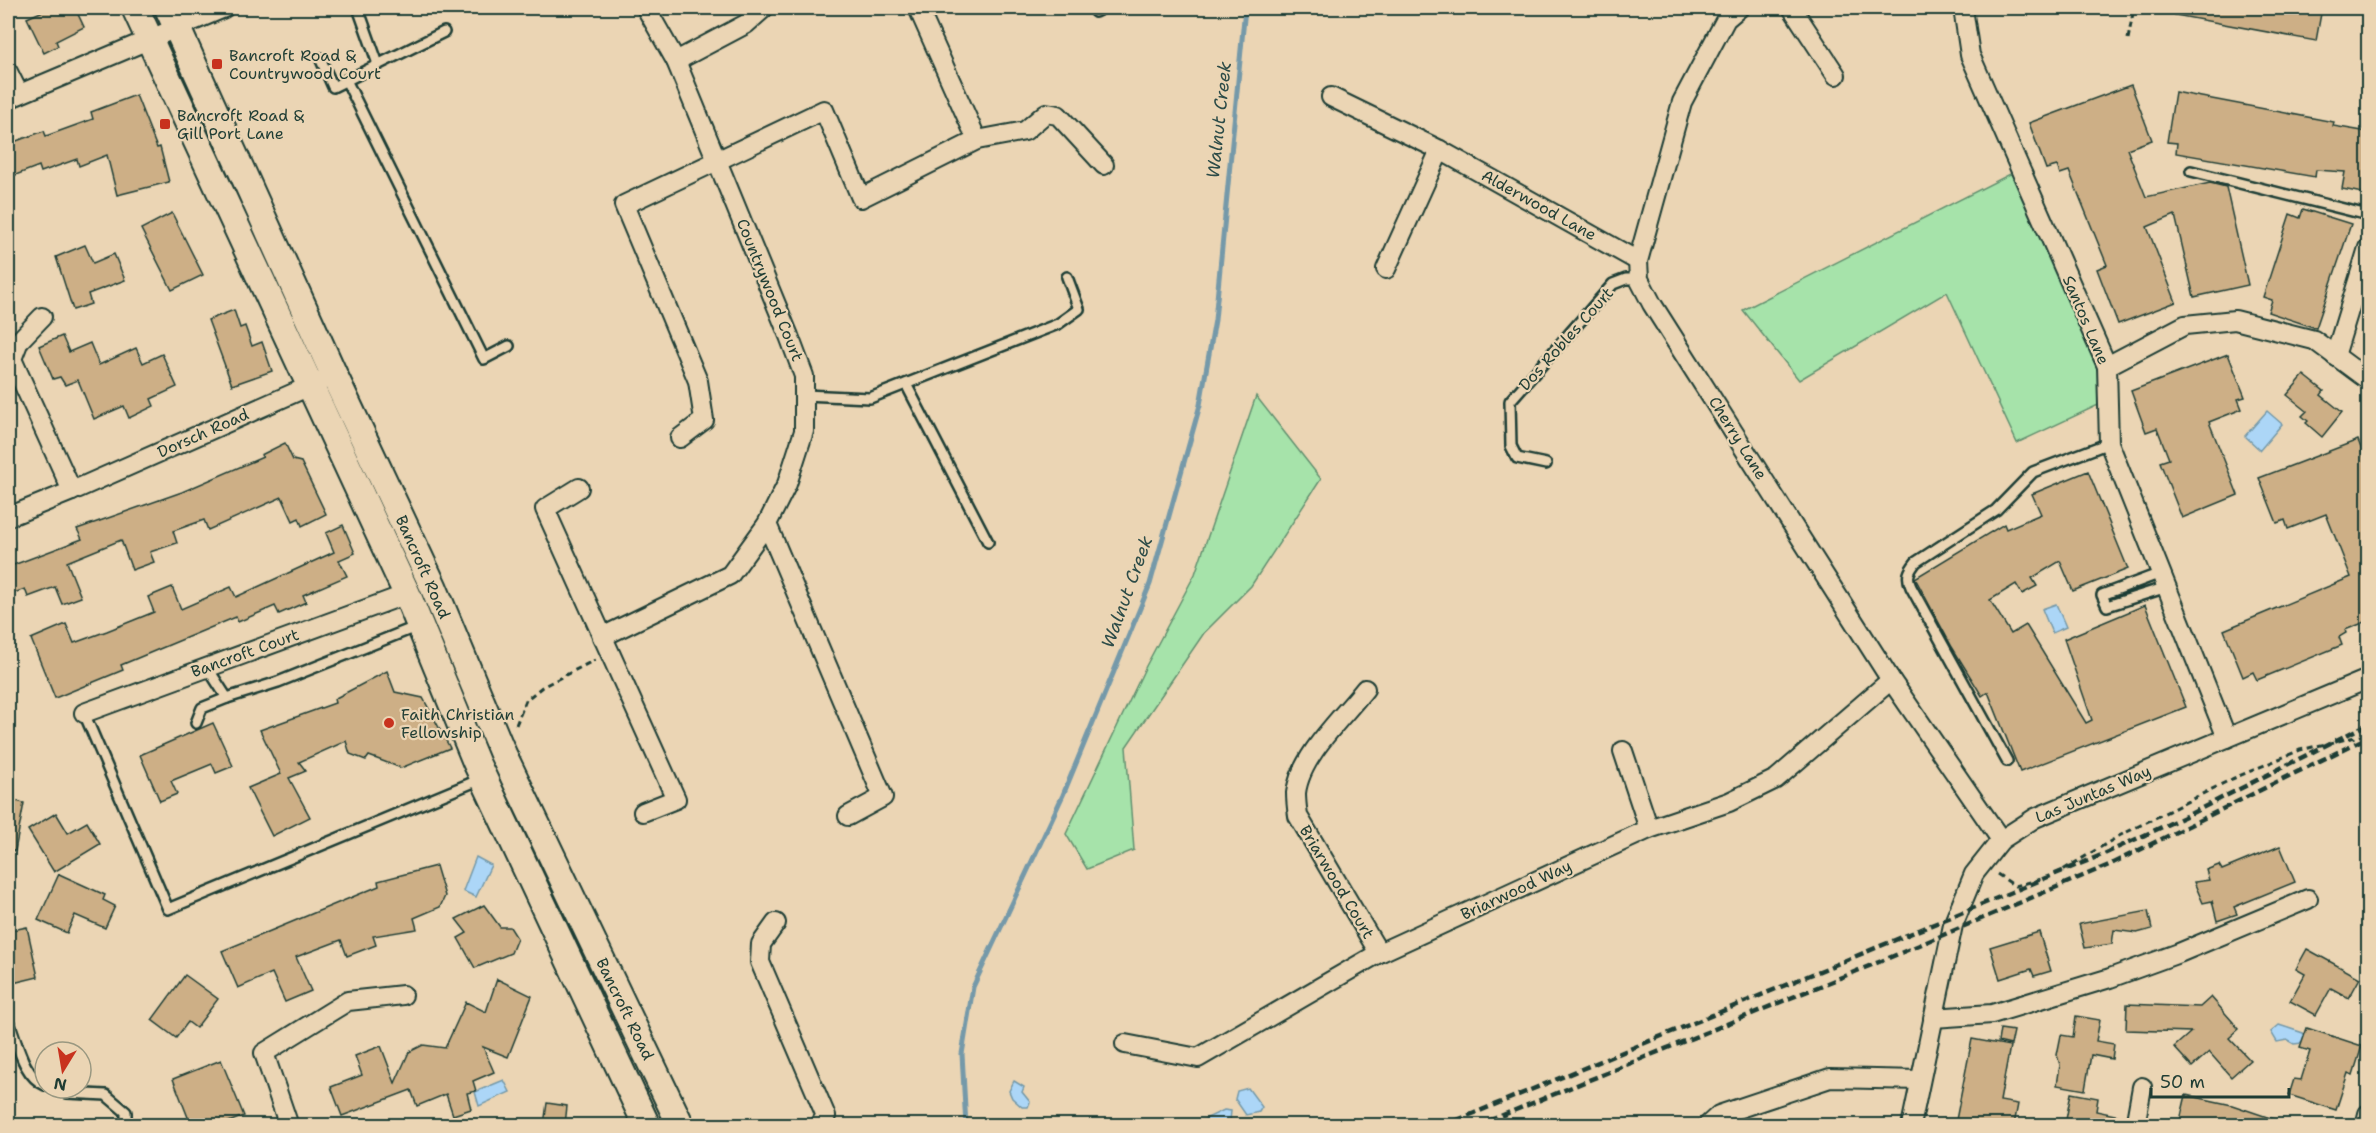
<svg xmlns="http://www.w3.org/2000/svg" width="2376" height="1133" font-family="'Shantell Sans',sans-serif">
<rect width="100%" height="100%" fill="#ebd5b4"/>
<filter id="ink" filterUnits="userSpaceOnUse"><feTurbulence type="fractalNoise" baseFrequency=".0167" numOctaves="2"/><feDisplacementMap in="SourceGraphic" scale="12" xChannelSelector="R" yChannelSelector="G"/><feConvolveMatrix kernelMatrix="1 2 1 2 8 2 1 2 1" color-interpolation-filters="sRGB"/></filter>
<g filter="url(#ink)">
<g fill="#a6e3aa" stroke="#62906f" stroke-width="1.5">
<path d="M2020 169 2107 366 2109 400 2017 443 1947 292 1799 380 1743 310Z"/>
<path d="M1256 396 1321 479 1251 586 1204 633 1126 747 1134 850 1087 869 1066 834 1146 666 1195 574Z"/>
</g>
<g fill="#acd6f7" stroke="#7499a9" stroke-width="1.5">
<path d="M2267 411 2282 424 2260 450 2245 436Z"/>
<path d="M2056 604 2066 627 2052 633 2042 609Z"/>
<path d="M476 857 491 865 476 897 463 891Z"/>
<path d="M2279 1025 2303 1033 2305 1036 2302 1043 2294 1044 2287 1040 2277 1042 2271 1032Z"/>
<path d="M504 1080 510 1092 479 1106 475 1092Z"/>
<path d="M1014 1081 1024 1087 1022 1092 1030 1102 1028 1107H1022L1012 1098 1009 1091Z"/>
<path d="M1248 1088 1262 1107 1259 1112 1246 1115 1235 1099 1237 1091Z"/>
<path d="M1224 1110 1231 1111 1230 1121 1222 1125H1202L1203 1120Z"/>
</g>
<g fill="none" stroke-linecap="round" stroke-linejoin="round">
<path stroke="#7499a9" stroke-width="5" d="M966 1126 962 1054 973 987 1063 795 1150 584 1200 405 1215 320 1245 8"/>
</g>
<g fill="#cdaf86" stroke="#1f3d34" stroke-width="1.5">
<path d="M50 8H75L84 27 56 41 58 46 44 53 27 18Z"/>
<path d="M2176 8H2322L2316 41 2175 15Z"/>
<path d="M2131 85 2152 140 2127 149 2146 197 2210 183 2226 187 2248 285 2194 297 2175 215 2147 227 2176 302 2118 324 2097 269 2107 265 2069 171 2060 174 2057 166 2046 169 2029 123Z"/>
<path d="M2175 92 2334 122 2333 126 2368 132V194L2342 189 2345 172 2316 170 2315 177 2176 153 2177 143 2167 142Z"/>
<path d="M136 95 157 148 160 147 169 182 117 195 107 155 79 166 77 159 41 172 39 166 8 178V144L44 131 46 136 93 119 91 112Z"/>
<path d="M2303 209 2351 224 2316 328 2268 312 2272 300 2263 297 2290 214 2300 218Z"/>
<path d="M172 213 203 275 172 290 141 229Z"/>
<path d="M85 245 93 263 114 254 125 280 88 294 91 304 73 310 56 257Z"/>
<path d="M234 310 240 328 245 326 252 346 262 342 272 371 232 385 208 320Z"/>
<path d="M62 336 69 352 90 343 99 365 136 348 143 363 162 354 177 387 151 399 154 406 129 418 124 406 94 419 78 380 65 385 60 377 53 379 39 346Z"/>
<path d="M2228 354 2245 397 2238 399 2242 409 2209 422 2238 495 2182 518 2160 462 2169 459 2157 428 2146 432 2131 391Z"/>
<path d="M2304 375 2324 391 2321 395 2342 412 2322 437 2306 423 2308 421 2302 416 2307 411 2287 395Z"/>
<path d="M2358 440 2368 467V621L2345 630 2346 633 2339 637 2342 645 2257 680 2253 672 2243 677 2224 630 2351 577 2326 514 2288 529 2285 520 2277 523 2259 478Z"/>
<path d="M285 443 293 460 301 462 326 514 302 526 299 518 293 521 282 497 208 530 204 520 173 531 177 543 150 552 154 562 132 570 121 540 67 562 81 597 62 604 55 587 28 597 25 589 11 594 8 585V567L82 539 77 529 182 492 263 457 261 455Z"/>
<path d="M2088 471 2128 569 2073 591 2060 561 2032 578 2037 586 2022 594 2016 584 1990 600 2011 634 2026 625 2086 723 2092 720 2064 639 2145 605 2186 707 2020 772 1988 692 1982 696 1952 647 1915 578 2004 524 2006 529 2041 514 2032 494Z"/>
<path d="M343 525 355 553 339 560 347 576 303 595 306 602 279 614 275 606 238 622 236 617 121 665 123 670 55 698 31 639 66 624 74 643 107 631 154 612 148 597 172 587 181 609 231 587 236 597 334 552 326 533Z"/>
<path d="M387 671 395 692 423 698 450 748 401 768 369 756 366 760 350 754 346 741 299 762 306 771 289 778 310 817 272 836 248 788 281 774 260 730 335 703 334 699Z"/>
<path d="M213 723 233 766 216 773 212 764 171 781 177 794 160 801 140 755Z"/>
<path d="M8 799 24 803 15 851 8 850Z"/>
<path d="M56 813 68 833 87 822 100 844 54 872 28 830Z"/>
<path d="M2280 846 2295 882 2234 907 2237 914 2217 921 2212 901 2203 903 2194 882 2209 880 2206 870 2219 865 2222 870Z"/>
<path d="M436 866 445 896 440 907 414 918 417 929 373 936 376 945 347 956 341 940 296 957 311 991 285 1002 272 973 238 988 222 951 379 886 378 881Z"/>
<path d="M59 874 105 895 103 900 115 906 105 928 75 915 67 933 38 920Z"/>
<path d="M484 905 500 927H510L517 938 511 953 475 968 458 938 467 933 456 919Z"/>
<path d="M2148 911 2152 929 2137 933 2114 930 2112 944 2085 948 2079 924Z"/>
<path d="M27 927 38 977 13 983 8 958V931Z"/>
<path d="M2039 932 2051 971 2034 976 2031 969 2000 979 1990 947Z"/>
<path d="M2307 949 2360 978 2349 998 2331 988 2316 1015 2290 1001 2305 974 2296 969Z"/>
<path d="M185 975 218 999 196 1028 188 1022 176 1038 152 1020Z"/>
<path d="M497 979 532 996 508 1057 483 1047 494 1072 473 1081 476 1091 467 1093 471 1109 453 1115 446 1094 417 1106 411 1090 342 1116 331 1087 362 1075 355 1056 381 1046 395 1083 409 1052 423 1045 445 1048 466 1002 486 1012Z"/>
<path d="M2211 997 2239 1029 2229 1038 2250 1060 2231 1077 2209 1052 2192 1067 2174 1047 2191 1032 2126 1030 2127 1004 2200 1007Z"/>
<path d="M2076 1016 2100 1020 2096 1041 2114 1044 2112 1059 2091 1055 2085 1090 2057 1085 2060 1065 2057 1055 2061 1035 2073 1037Z"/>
<path d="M2307 1028 2362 1046 2353 1075 2348 1073 2336 1110 2289 1095 2294 1079 2301 1080 2310 1051 2300 1048Z"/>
<path d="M2000 1029 2014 1031 2011 1045 1998 1042Z"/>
<path d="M1972 1039 2010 1046 2000 1101 2018 1104 2014 1125 1992 1123 1991 1125H1955Z"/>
<path d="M221 1060 244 1116 221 1125H191L173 1079Z"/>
<path d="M2071 1093 2098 1098 2096 1111 2125 1117 2124 1125H2065Z"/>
<path d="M2186 1095 2232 1105 2285 1123V1125H2179Z"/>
<path d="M547 1103 567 1106 565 1125H544Z"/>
</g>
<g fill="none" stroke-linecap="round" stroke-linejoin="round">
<g stroke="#1f3d34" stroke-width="14">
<g id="lane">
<path d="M358 8 378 64"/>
<path d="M1095 12 1103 8"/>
<path d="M320 58 333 87 444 32"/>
<path d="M346 80 484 359 509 346"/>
<path d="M2191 171 2368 215"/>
<path d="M906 384 988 542"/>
<path d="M804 395 870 398 1058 324 1079 309 1067 277"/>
<path d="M1546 464 1517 458 1511 446 1510 401 1613 284 1626 279H1639"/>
<path d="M2161 573 2102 595 2107 606 2167 587"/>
<path d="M227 698 278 682 418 626"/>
<path d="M84 713 168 909 481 779"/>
<path d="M196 723 202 708 227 698 207 667"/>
<path d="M2007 761 1911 587C1906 576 1909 571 1916 562L1996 510 2033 472 2109 443"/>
<path d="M10 1025C18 1046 24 1076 45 1085"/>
<path d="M53 1088 67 1093 106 1095 126 1112V1126"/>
</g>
</g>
<g stroke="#1f3d34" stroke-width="22">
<g id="street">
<path d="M918 8 977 140"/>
<path d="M1739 8 1726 19 1682 102 1638 261 1639 279 1652 304 1891 680 2001 840"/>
<path d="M1792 8 1836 75"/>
<path d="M1963 8 1970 55 2107 366 2109 443 2227 738"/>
<path d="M676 61 746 24 764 8"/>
<path d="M8 72 19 94"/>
<path d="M1331 97 1440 150 1638 261"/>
<path d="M8 99 224 8"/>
<path d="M1386 269 1440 150"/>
<path d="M42 317 19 341 12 359 72 491"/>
<path d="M2335 356 2368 248"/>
<path d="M2107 366 2185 325 2235 320 2314 340 2368 380"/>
<path d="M680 438 704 420 698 381 624 205 824 110 861 198 977 140 1025 131 1046 113 1058 115 1104 165"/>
<path d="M579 488 545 509 676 799 643 812"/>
<path d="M8 517 72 491 321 381"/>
<path d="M767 524 883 797 848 816"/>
<path d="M602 637 730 575 767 524 787 484 804 431V376L789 336 676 61 646 8"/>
<path d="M1365 689C1343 717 1300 756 1296 793 1296 800 1297 809 1298 816L1379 953"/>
<path d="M84 713 407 594"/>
<path d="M1623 751 1649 829"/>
<path d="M776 923 761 944 760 962 826 1116 819 1126"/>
<path d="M1933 1018 1992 1014 2110 978 2179 953 2308 899"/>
<path d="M1125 1044 1198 1058 1379 953 1649 829 1729 802 1776 779 1891 680"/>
<path d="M289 1126 264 1053 348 1001 403 995"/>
<path d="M1707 1126 1719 1115 1830 1078 1920 1080"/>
<path d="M1911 1126 1953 925 1974 874 2001 840 2035 818 2368 679"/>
<path d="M2135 1126 2142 1087"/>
<path d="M2365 1126 2368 1114"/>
</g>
</g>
<g stroke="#1f3d34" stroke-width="30">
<g id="secondary">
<path d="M135 8 407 594 476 762 647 1126"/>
<path d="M168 8 334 375 433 586 503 754 681 1126"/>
</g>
</g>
<g stroke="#1f3d34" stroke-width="3" stroke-dasharray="6 4.5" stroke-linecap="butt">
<path d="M2128 39 2134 8"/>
<path d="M516 725 526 700 542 687 595 660"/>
<path d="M1997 874 2015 886 2053 876 2119 836 2232 779 2300 750 2368 734"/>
</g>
<use href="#lane" stroke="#ebd5b4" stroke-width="9"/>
<use href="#street" stroke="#ebd5b4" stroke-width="18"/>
<use href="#secondary" stroke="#ebd5b4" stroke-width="26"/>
<g stroke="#1f3d34" stroke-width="4.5" stroke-dasharray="9 4.5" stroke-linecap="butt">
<path d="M1443 1126 2104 854 2192 813 2368 724"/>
<path d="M1476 1126 1879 962 2109 865 2368 737"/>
</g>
</g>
</g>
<g fill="#c8321e" stroke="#ebd5b4" stroke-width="2">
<rect x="211" y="58" width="12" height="12" rx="3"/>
<rect x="159" y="118" width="12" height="12" rx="3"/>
<circle cx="389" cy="723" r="6"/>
</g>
<g text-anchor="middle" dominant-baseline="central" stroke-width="4.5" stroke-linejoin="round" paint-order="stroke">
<g font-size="16" fill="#1f3d34" stroke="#ebd5b4" text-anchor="start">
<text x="229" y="55">Bancroft Road &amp;<tspan x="229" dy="18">Countrywood Court</tspan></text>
<text x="177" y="115">Bancroft Road &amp;<tspan x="177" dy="18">Gill Port Lane</tspan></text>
<text x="401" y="714">Faith Christian<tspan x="401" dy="18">Fellowship</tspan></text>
</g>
<g font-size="16" fill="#1f3d34" stroke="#ebd5b4">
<text transform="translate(1539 205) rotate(29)">Alderwood Lane</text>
<text transform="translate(770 290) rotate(68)">Countrywood Court</text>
<text transform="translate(2086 320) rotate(67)">Santos Lane</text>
<text transform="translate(1566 339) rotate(-48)">Dos Robles Court</text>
<text transform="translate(203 433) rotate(-24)">Dorsch Road</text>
<text transform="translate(1738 438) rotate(58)">Cherry Lane</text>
<text transform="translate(423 567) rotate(66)">Bancroft Road</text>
<text transform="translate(245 653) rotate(-20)">Bancroft Court</text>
<text transform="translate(2093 794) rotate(-23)">Las Juntas Way</text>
<text transform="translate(1337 882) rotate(59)">Briarwood Court</text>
<text transform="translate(1516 890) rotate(-25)">Briarwood Way</text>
<text transform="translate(625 1009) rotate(64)">Bancroft Road</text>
</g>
<g font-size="18" font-style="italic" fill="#2d4c48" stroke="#ebd5b4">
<text transform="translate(1219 120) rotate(-84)">Walnut Creek</text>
<text transform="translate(1127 592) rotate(-70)">Walnut Creek</text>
</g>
</g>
<rect width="2376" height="1133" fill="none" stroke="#ebd5b4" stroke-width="30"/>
<rect x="15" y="15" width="2346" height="1103" fill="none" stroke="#1f3d34" stroke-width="2" filter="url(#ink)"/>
<g transform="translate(63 1070) rotate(191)"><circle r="28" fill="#ebd5b4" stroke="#999881" stroke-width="1.5"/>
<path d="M0-4.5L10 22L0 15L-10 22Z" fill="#c8321e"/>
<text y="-9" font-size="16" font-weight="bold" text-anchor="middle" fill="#1f3d34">N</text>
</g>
<path d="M2151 1088v9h138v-9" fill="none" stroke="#1f3d34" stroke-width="3"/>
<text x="2160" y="1088" font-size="18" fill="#1f3d34" stroke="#ebd5b4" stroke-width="4.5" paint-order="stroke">50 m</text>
</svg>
